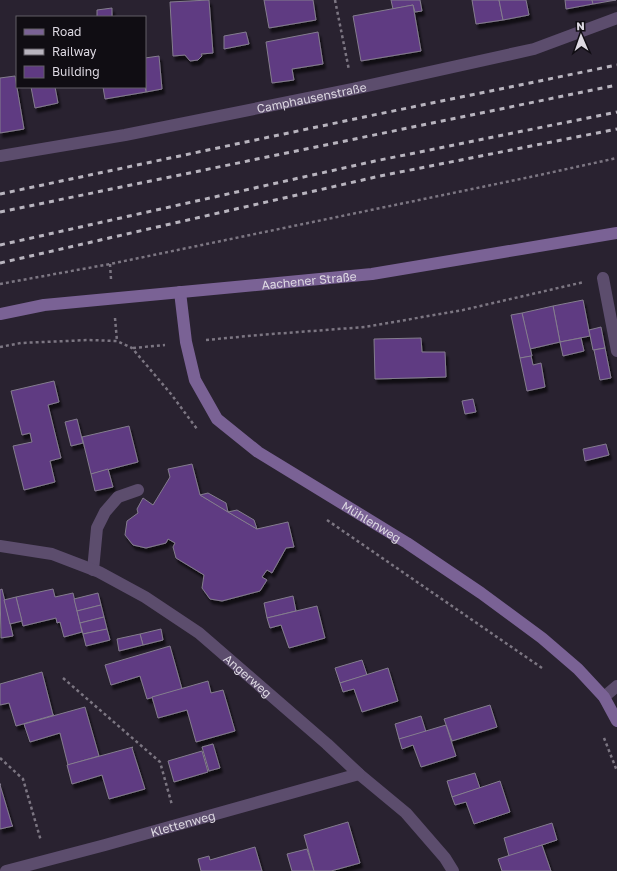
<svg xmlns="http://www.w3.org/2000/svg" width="617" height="871" font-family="'Golos Text',sans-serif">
<defs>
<filter id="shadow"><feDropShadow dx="2.5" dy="4.5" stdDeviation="1" flood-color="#0009"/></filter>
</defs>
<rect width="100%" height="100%" fill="#292230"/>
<g fill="#5f3a82" stroke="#847d8e" filter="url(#shadow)">
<path d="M209 0 213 53 201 54 202 56 198 60 190 61 185 55 173 56 170 2Z"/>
<path d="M264 0H313L316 20 269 28Z"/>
<path d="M391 0H420L422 11 415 12 413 5 393 9Z"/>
<path d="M472 0H499L503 20 476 24Z"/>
<path d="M499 0H526L529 15 503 20Z"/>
<path d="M565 0H592L593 4 566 9Z"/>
<path d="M592 0H616L593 4Z"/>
<path d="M413 5 421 51 361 61 353 16Z"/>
<path d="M112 8V17H97V10Z"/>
<path d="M246 32 249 44 224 49V36Z"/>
<path d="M318 32 323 64 292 69 294 80 272 83 266 42Z"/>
<path d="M159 56 162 89 146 92 145 58Z"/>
<path d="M15 76 24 129 0 133V78Z"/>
<path d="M145 86 146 92 105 99 103 87H145Z"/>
<path d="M31 87H55L58 103 35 108Z"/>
<path d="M583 300 590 336 560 342 553 306Z"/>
<path d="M553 306 560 342 530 349 522 313Z"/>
<path d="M522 313 532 356 520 358 511 315Z"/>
<path d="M601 327 605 348 593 350 589 330Z"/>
<path d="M421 338 422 352H445L446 377 375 379 374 339Z"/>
<path d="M581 338 584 351 563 356 560 342Z"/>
<path d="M605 348 611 378 600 380 594 350Z"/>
<path d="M531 356 533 365 541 363 545 387 527 391 520 358Z"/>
<path d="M54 381 59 402 48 405 61 458 50 461 55 482 24 490 13 446 32 442 30 433 22 435 11 391Z"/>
<path d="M473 399 476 412 465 414 462 401Z"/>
<path d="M77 419 83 443 71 446 65 422Z"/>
<path d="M129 426 138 462 91 474 82 437Z"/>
<path d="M606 444 609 455 585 461 583 449Z"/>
<path d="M192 464 200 495 257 529 288 522 294 547 286 548 272 573 267 570 262 577 267 580 260 591 222 601 210 599 202 588 204 575 176 558 173 547 175 543 168 539 166 543 146 548 133 545 125 535 127 521 138 513 137 509 143 498 153 505 170 477 168 469Z"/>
<path d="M108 469 113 487 95 491 91 474Z"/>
<path d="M208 493 226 503 228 512 200 495Z"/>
<path d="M237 510 254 520 257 529 228 512Z"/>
<path d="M2 589 13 636 1 638 0 590Z"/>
<path d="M53 589 55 597 73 593 82 632 64 637 60 622 57 623 56 618 23 626 16 597Z"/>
<path d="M98 593 101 605 77 611 74 599Z"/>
<path d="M293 596 296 611 267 618 264 603Z"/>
<path d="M16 597 22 621 10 624 4 600Z"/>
<path d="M101 605 104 617 80 623 77 611Z"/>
<path d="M317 606 325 638 289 648 281 625 270 628 267 618Z"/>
<path d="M104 617 107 629 83 634 80 623Z"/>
<path d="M107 629 110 640 86 646 83 634Z"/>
<path d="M161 629 163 640 143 645 140 634Z"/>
<path d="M140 634 143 645 119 651 117 639Z"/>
<path d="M170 646 182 689 147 699 140 676 111 685 105 665Z"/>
<path d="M362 660 367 675 340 683 335 668Z"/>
<path d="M388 668 398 701 362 712 354 689 343 692 340 683Z"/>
<path d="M42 672 53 715H54L16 726 9 703 0 705V684Z"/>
<path d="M208 681 211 693 223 690 235 731 196 742 187 710 158 718 152 697Z"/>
<path d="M490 705 497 727 452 741 444 719Z"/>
<path d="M85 707 99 756 68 765 60 733 30 742 24 724Z"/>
<path d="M421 716 426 732 399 739 395 724Z"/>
<path d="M446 725 456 756 421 767 413 745 402 749 399 739Z"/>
<path d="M213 744 220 768 209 771 202 747Z"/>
<path d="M133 747 132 748 145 789 109 799 102 775 72 784 67 765Z"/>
<path d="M202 751 208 772 174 782 168 761Z"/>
<path d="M475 773 480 788 452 797 447 781Z"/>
<path d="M500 781 510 812 474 824 466 802 455 805 452 797Z"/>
<path d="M0 784H1L0 785 12 825 13 826 0 829Z"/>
<path d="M348 822 360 863 331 871H314L304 835Z"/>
<path d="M552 823 557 840 509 856 504 838Z"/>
<path d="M542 845 551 871H502L498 859Z"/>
<path d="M255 847 262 871H201L198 859 209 856 210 860Z"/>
<path d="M307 849 314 871H292L287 854Z"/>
</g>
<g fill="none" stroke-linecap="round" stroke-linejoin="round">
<g stroke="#7c7682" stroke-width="2.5" stroke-dasharray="3 3" stroke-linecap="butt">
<path d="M335 0 349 70"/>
<path d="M110 264 111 279"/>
<path d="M0 284 110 264 535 176 617 158"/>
<path d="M115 318 117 341"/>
<path d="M206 340 259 335 365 327 463 310 584 282"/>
<path d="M0 347 21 343 89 340 117 341 132 348 171 394 197 429"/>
<path d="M133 348 165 345"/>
<path d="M327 520 542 668"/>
<path d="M63 678 160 762 172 805"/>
<path d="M604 738 617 771"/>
<path d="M0 758 23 779 41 841"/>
</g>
<g stroke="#5c4d6d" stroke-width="12">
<path d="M603 278 617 351"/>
<path d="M93 570 97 528 105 512 118 497 138 490"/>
<path d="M604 697 617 686"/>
</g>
<g stroke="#5c4d6d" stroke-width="12">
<path id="s1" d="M0 156 125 135 353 89 534 49 617 18"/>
<path id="s2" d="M0 546 52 554 99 572 145 597 199 633 327 744 359 774 406 813 445 858 453 871"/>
<path id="s3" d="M6 871 105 845 359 774"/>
</g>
<g stroke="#7a6295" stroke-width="12">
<path id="s4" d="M180 292 186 342 195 380 217 419 258 452 407 543 481 593 542 638 578 669 604 697 617 721"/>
<path id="s5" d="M0 314 44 305 372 274 617 233"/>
</g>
<g stroke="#b8b4be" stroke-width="3" stroke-dasharray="5 5" stroke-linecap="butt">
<path d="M0 194 364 117 617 65"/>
<path d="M0 212 617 85"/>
<path d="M0 245 375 161 617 112"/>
<path d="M0 263 380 176 617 129"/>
</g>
</g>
<g text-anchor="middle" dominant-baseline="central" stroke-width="3.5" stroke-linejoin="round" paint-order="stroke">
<g font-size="12" fill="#ddd9e2" stroke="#100d13">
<text stroke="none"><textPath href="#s1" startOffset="317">Camphausenstraße</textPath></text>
<text stroke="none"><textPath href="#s5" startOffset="311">Aachener Straße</textPath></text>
<text stroke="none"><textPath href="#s4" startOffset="320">Mühlenweg</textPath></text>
<text stroke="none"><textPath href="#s2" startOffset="285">Angerweg</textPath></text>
<text stroke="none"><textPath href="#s3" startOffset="183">Klettenweg</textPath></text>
</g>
</g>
<rect x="16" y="16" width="130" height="72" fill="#100d13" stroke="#625f66"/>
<rect x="24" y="29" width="20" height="6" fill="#7a6295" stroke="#625f66"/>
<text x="52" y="36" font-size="12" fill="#ddd9e2">Road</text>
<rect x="24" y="49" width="20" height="6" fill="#b8b4be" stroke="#625f66"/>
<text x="52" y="56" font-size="12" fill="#ddd9e2">Railway</text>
<rect x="24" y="66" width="20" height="12" fill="#5f3a82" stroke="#625f66"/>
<text x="52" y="76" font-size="12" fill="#ddd9e2">Building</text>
<g transform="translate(581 36) rotate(358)" stroke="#100d13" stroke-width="3" paint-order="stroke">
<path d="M0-3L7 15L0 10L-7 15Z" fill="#ddd9e2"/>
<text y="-6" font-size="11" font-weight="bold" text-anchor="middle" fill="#ddd9e2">N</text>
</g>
</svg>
